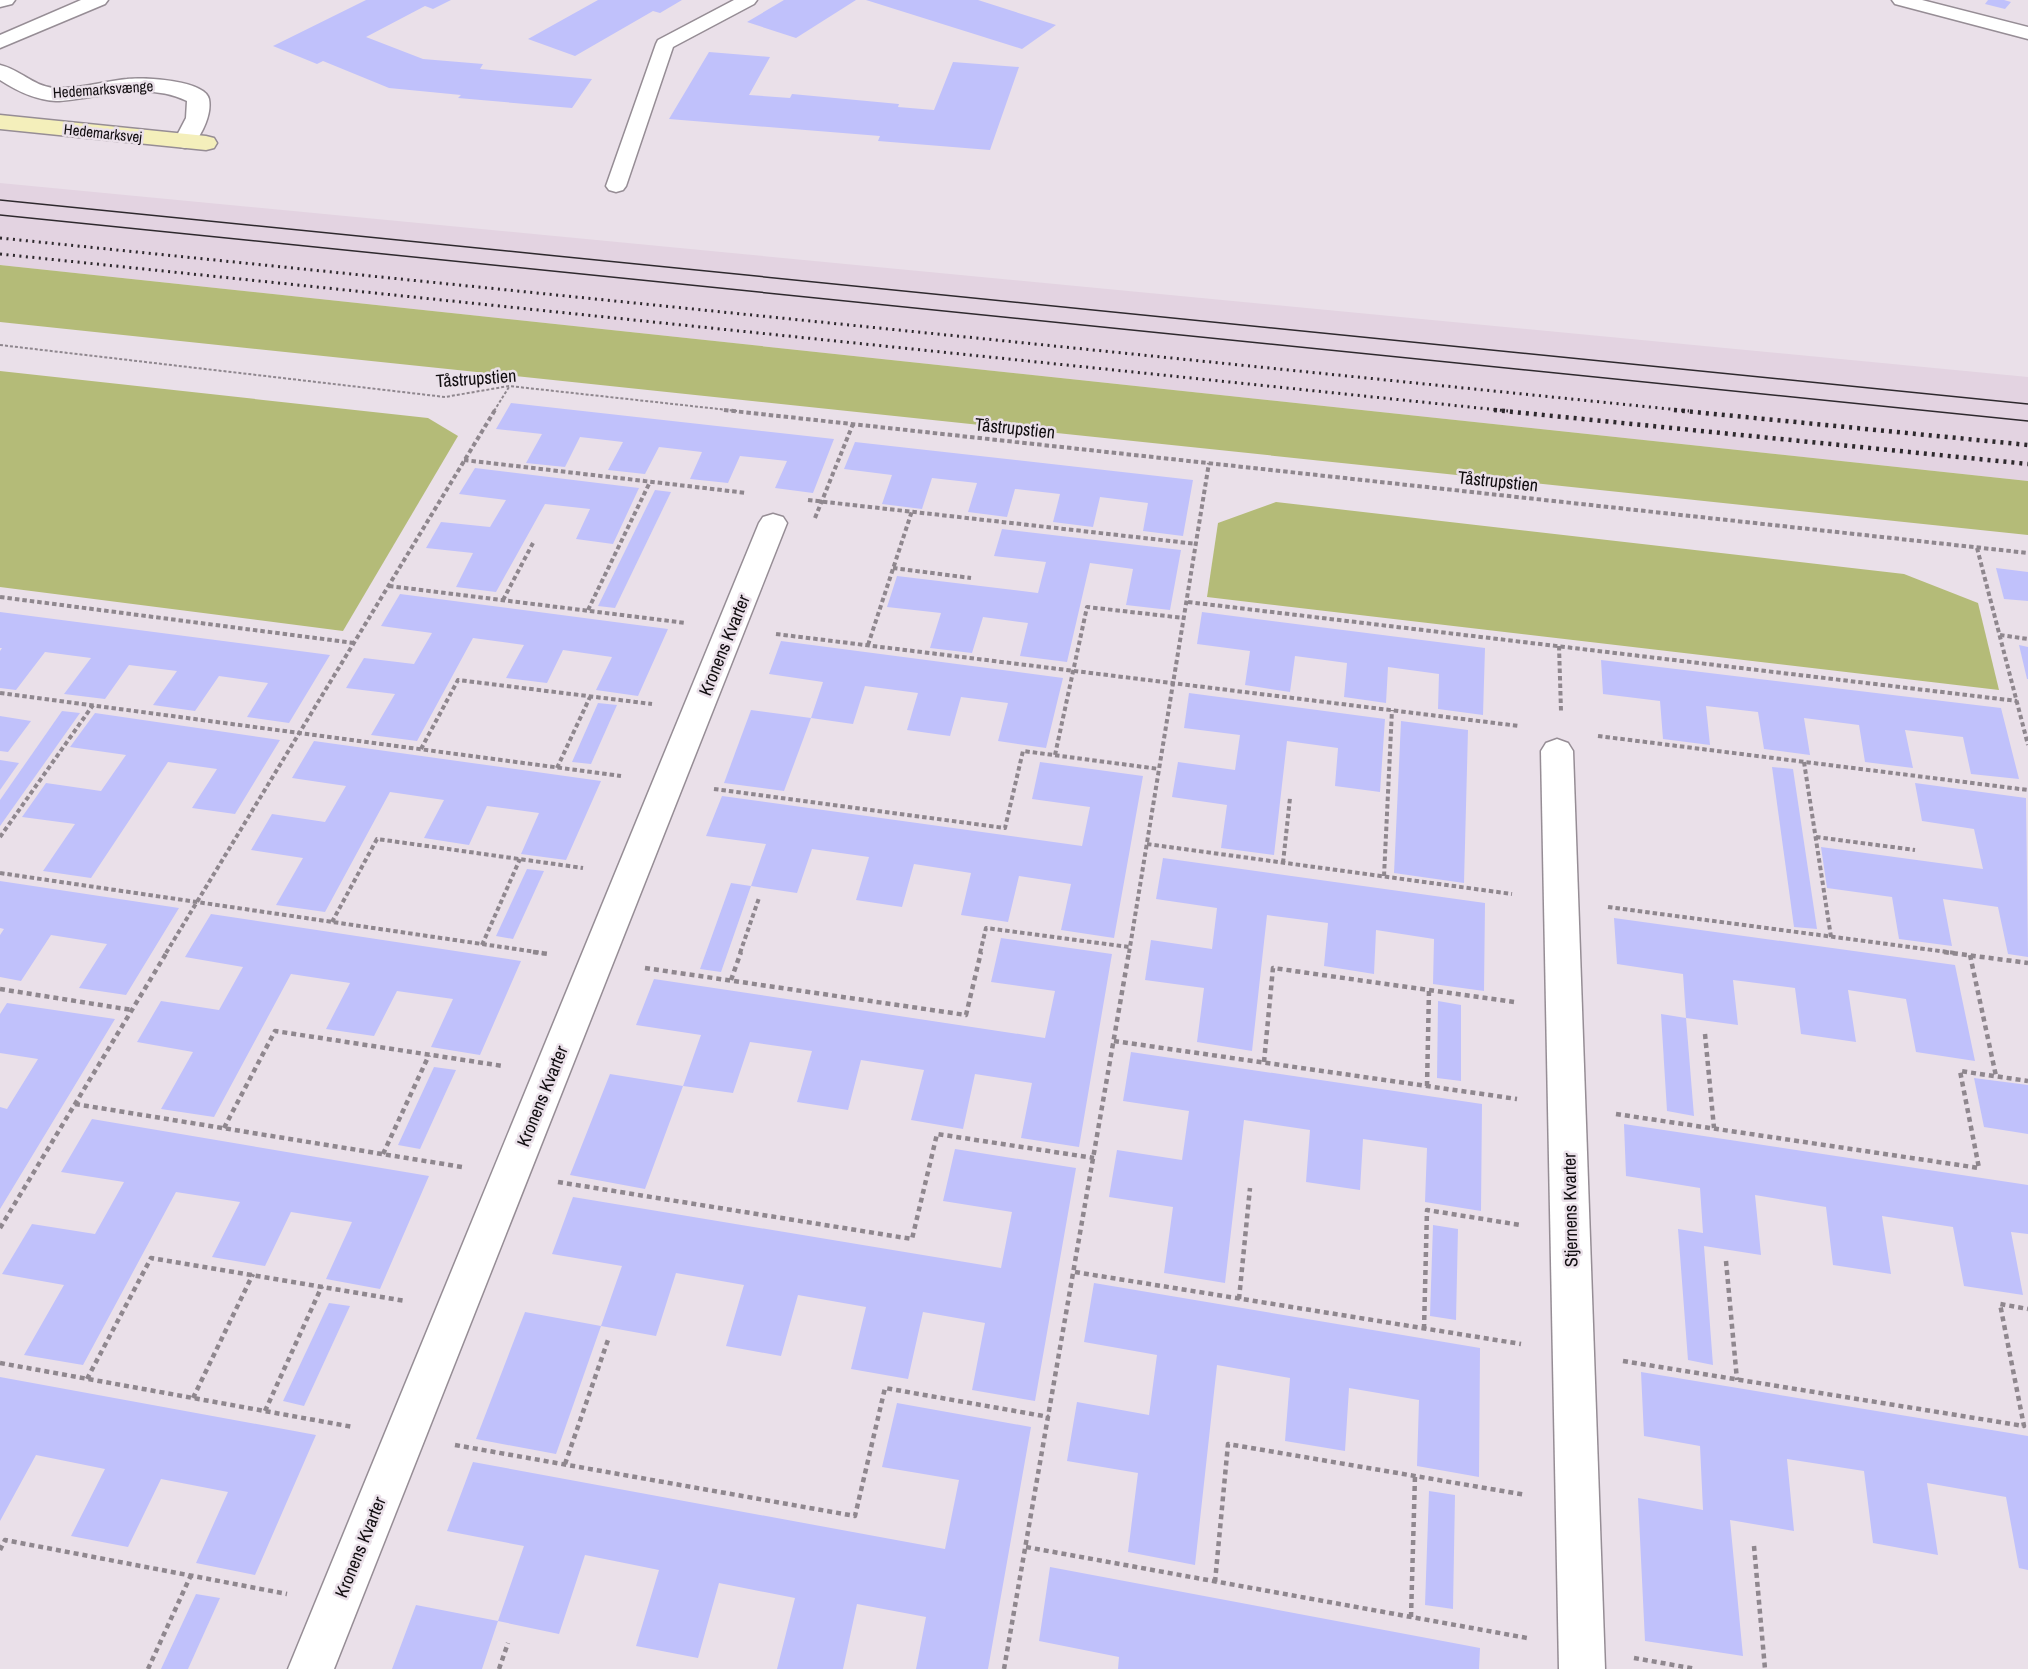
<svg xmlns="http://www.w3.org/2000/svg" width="2028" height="1669" font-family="'Archivo Narrow',sans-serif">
<rect width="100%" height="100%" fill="#eae0e9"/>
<path fill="#e3d3e1" d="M0 183 2028 377V481L0 265Z"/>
<g fill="#b4bb78">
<path d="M0 265 2028 481V535L0 322Z"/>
<path d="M0 371 428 418 458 436 343 631 0 587Z"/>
<path d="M1276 502 1904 574 1978 603 1999 690 1207 597 1218 523Z"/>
</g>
<g fill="#c0c1fb">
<path d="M366 0H451L433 9 425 6 366 37 423 59 483 64 480 69 592 79 572 108 458 98 461 95 389 88 323 61 317 64 273 46Z"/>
<path d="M598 0H682L660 13 653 11 575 56 528 39Z"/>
<path d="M784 0H856L796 38 747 22Z"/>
<path d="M866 0H978L1056 25 1022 49Z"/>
<path d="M1988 0H2004L2011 2 2005 9 1985 4Z"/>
<path d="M709 52 770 57 749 95 790 98 792 94 899 104 898 107 934 110 953 62 1019 67 990 150 878 141 880 136 669 119Z"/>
<path d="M511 403 834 439 813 493 775 488 787 461 740 456 728 483 690 479 702 452 659 447 645 474 608 470 623 442 580 437 565 467 526 463 542 434 496 429Z"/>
<path d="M855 442 1193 480 1183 536 1143 531 1148 503 1100 497 1093 527 1053 522 1060 494 1015 489 1007 517 968 512 977 483 932 478 922 509 882 504 892 475 844 469Z"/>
<path d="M475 468 639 488 613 544 576 539 590 509 545 504 496 592 456 587 473 553 426 548 441 522 490 527 506 500 459 494Z"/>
<path d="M655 490 671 492 615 608 598 606Z"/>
<path d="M1002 529 1181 550 1170 610 1126 605 1133 569 1090 563 1067 662 1020 656 1028 623 983 617 972 653 930 648 941 613 887 607 897 576 1038 593 1046 562 994 556Z"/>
<path d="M1996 568 2028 572V601L2004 599Z"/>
<path d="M400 594 668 629 638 696 596 690 612 657 563 650 547 683 506 678 524 645 473 638 417 741 371 735 395 694 346 688 364 658 414 664 432 633 381 626Z"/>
<path d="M0 612 330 655 289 723 247 717 268 683 219 676 195 711 153 705 177 671 129 665 105 699 64 694 91 658 45 652 16 690 0 688V651L2 648H0Z"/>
<path d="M1202 612 1485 648 1483 715 1438 709 1439 674 1388 667 1386 703 1344 697 1347 663 1295 656 1290 692 1245 685 1250 651 1197 644Z"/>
<path d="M781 641 1063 678 1046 748 998 741 1008 703 961 697 950 736 907 730 918 693 865 686 853 724 811 718 823 682 769 674Z"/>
<path d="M2019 645 2028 647V679H2027Z"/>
<path d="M1601 660 2001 708 2019 779 1971 774 1963 737 1905 730 1913 768 1865 762 1859 725 1804 718 1810 755 1764 749 1758 712 1706 706 1710 745 1663 739 1660 701 1603 694Z"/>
<path d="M1189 693 1385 719 1380 792 1335 786 1338 748 1287 741 1274 855 1221 848 1227 805 1172 797 1178 762 1235 770 1240 735 1184 728Z"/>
<path d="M598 703 617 705 591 764 572 762Z"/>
<path d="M751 710 811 718 784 791 724 783Z"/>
<path d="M62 711 80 713 0 826V800Z"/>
<path d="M95 713 280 740 235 814 192 808 217 769 168 762 91 878 43 871 75 824 22 817 46 783 101 791 126 755 70 747Z"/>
<path d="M0 716 31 721 8 752 0 751Z"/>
<path d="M1401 721 1468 730 1464 883 1394 873Z"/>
<path d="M314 741 601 781 566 860 521 854 539 813 487 806 469 845 424 838 444 800 390 792 325 912 276 905 303 858 251 850 272 814 325 822 346 786 292 778Z"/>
<path d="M0 760 19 763 0 790Z"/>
<path d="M1040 762 1143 776 1114 938 1061 930 1071 884 1019 876 1008 922 961 915 971 873 914 864 902 907 856 900 869 857 812 849 797 893 751 886 766 844 706 836 722 796 1082 846 1090 807 1032 799Z"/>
<path d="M1772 767 1793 769 1817 929 1794 927Z"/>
<path d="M1915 783 2026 798 2028 957 2008 954 1998 907 1943 899 1952 946 1899 939 1892 897 1827 888 1821 847 1983 869 1974 829 1922 821Z"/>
<path d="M1163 858 1485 903 1484 991 1433 984 1434 939 1376 930 1374 974 1324 966 1328 923 1267 915 1252 1051 1197 1042 1204 988 1145 980 1151 940 1212 949 1217 908 1156 899Z"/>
<path d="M527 869 544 871 513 939 496 936Z"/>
<path d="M0 881 179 908 126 995 79 988 107 944 51 935 21 981 0 977V935L4 929 0 928Z"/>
<path d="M731 883 751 886 721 972 700 969Z"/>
<path d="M211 914 521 961 480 1055 431 1047 453 999 397 991 374 1036 326 1029 350 983 291 974 214 1117 161 1109 193 1052 137 1042 161 1001 219 1010 243 967 185 957Z"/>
<path d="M1614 918 1955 965 1975 1061 1916 1052 1906 999 1848 990 1856 1042 1801 1034 1795 988 1733 980 1738 1025 1686 1018 1683 974 1617 964Z"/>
<path d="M1001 938 1112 954 1079 1147 1021 1138 1032 1083 975 1074 963 1129 911 1120 924 1070 861 1060 848 1110 797 1102 812 1051 750 1042 733 1093 683 1086 645 1189 570 1175 610 1074 683 1086 701 1035 636 1025 654 979 1045 1038 1055 991 991 982Z"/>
<path d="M1438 1001 1461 1005V1081L1437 1078Z"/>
<path d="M7 1003 115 1019 0 1209V1107L7 1109 38 1059 0 1053V1014Z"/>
<path d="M1661 1014 1686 1018 1694 1116 1667 1111Z"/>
<path d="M1131 1052 1482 1104 1481 1211 1425 1202 1427 1148 1363 1139 1360 1190 1306 1182 1310 1130 1244 1120 1225 1283 1164 1273 1173 1207 1109 1197 1117 1150 1182 1160 1189 1111 1123 1101Z"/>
<path d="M434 1067 456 1070 420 1149 398 1145Z"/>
<path d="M1974 1078 2028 1085V1134L1984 1127Z"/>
<path d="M92 1119 429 1176 380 1289 326 1279 352 1222 291 1212 265 1266 212 1257 240 1202 176 1192 83 1365 24 1355 64 1285 2 1274 32 1224 95 1234 124 1182 61 1172Z"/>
<path d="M1624 1124 2028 1185V1234L2011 1232 2023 1295 1964 1286 1953 1227 1882 1216 1891 1274 1833 1265 1826 1207 1755 1195 1761 1255 1704 1246 1713 1365 1688 1360 1678 1229 1703 1233 1700 1188 1626 1176Z"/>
<path d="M955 1149 1076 1168 1035 1401 972 1390 985 1323 923 1312 908 1379 851 1369 866 1307 798 1295 781 1356 726 1346 744 1285 676 1273 656 1336 601 1326 622 1266 552 1254 573 1197 1001 1268 1012 1212 943 1201Z"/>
<path d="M1433 1225 1458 1229 1456 1320 1430 1316Z"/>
<path d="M1094 1283 1480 1348 1479 1477 1417 1466 1419 1400 1349 1388 1345 1451 1285 1441 1290 1378 1217 1365 1195 1565 1128 1552 1138 1473 1067 1461 1077 1402 1149 1415 1157 1355 1084 1342Z"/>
<path d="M329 1303 350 1306 304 1406 283 1401Z"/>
<path d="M525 1312 601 1326 556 1454 476 1439Z"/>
<path d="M1641 1372 2028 1436V1570L2019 1568 2006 1497 1927 1483 1938 1555 1873 1543 1864 1471 1787 1459 1794 1531 1730 1520 1743 1656 1645 1641 1638 1498 1703 1510 1700 1446 1644 1436Z"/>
<path d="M0 1377 316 1435 255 1575 196 1563 228 1492 161 1479 128 1547 71 1536 105 1469 36 1455 0 1521Z"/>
<path d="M897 1403 1031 1427 988 1669H916L926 1617 857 1604 843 1669H777L795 1598 719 1583 698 1658 636 1646 659 1570 585 1555 559 1634 498 1621 524 1546 447 1531 473 1462 945 1549 959 1480 882 1467Z"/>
<path d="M1429 1491 1455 1495 1453 1609 1425 1605Z"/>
<path d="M1050 1567 1480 1648 1479 1669H1118L1119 1657 1039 1641Z"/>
<path d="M196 1594 220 1598 188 1669H161Z"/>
<path d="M416 1605 498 1621 482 1669H392Z"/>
</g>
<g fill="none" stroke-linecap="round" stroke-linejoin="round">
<g stroke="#968d95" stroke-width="3">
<g id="lane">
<path d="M0 0H15L12 4 0 7Z"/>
<path d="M734 0H757L754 4 673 47 626 186 623 190 616 192 609 190 606 186 656 44 658 40Z"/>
<path d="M1892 0H1922L2028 27V39L1895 4Z"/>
</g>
</g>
<g stroke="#968d95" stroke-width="3">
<g id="street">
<path d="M81 0H108L105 4 0 48V35Z"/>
<path d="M0 65C19 69 33 86 54 88 78 90 104 81 127 79 143 77 205 80 209 99 212 115 202 133 193 146L185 148 177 146 174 141 186 118 187 101C154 85 118 93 83 98 74 99 65 101 56 101 35 100 17 91 0 80Z"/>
<path d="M773 514 783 517 787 523 334 1669H288L759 523 763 517Z"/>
<path d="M1557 739 1568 743 1573 751 1605 1669H1559L1541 751 1546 743Z"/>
</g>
</g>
<g stroke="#968d95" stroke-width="3">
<path id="secondary" d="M0 115 206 136 214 138 217 143 214 148 206 150 0 129Z"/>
</g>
<g stroke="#8f878e" stroke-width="2" stroke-dasharray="3 2" stroke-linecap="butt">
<path d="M0 345 445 397 509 386 737 411"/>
<path d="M494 411 509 387"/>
</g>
<g stroke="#8f878e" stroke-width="4" stroke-dasharray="4.5 3" stroke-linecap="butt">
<path d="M724 410 2028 553"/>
<path d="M464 460 747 493"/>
<path d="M808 500 1197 544"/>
<path d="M815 518 853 424"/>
<path d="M1977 548 2028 745"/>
<path d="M893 568 971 578"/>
<path d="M389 586 686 623"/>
<path d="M0 597 354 643"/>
<path d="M503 600 533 543"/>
<path d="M1188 602 2017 701"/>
<path d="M588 610 650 482"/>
<path d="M776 634 1519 726"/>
<path d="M2000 635 2028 639"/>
<path d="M868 645 912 511"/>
<path d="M1559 646 1561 711"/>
<path d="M0 693 621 776"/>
<path d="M1598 736 2028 790"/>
<path d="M421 749 458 680 652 704"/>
<path d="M1055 755 1087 607 1184 618"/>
<path d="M1804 762 1831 937"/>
<path d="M557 768 590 697"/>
<path d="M714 789 1005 828 1023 751 1159 769"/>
<path d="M0 837 93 705"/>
<path d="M1816 837 1915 850"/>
<path d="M1147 844 1512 894"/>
<path d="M1283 863 1290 798"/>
<path d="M0 873 543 953"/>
<path d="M1384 876 1392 710"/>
<path d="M1608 907 1955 953"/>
<path d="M332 922 377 839 583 868"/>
<path d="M482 945 520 859"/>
<path d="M166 953 495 410"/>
<path d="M740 953 759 898"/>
<path d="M980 953 986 928 1129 947"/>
<path d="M1129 953 1209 463"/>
</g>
<g stroke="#8f878e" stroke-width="4.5" stroke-dasharray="5 4" stroke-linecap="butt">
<path d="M533 952 548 954"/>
<path d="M1944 952 2028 963"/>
<path d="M1970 955 1996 1076"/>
<path d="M645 968 966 1015 981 952"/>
<path d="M731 980 741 952"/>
<path d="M0 989 132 1010"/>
<path d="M1705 1034 1714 1128"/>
<path d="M1114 1041 1517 1099"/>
<path d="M1264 1062 1273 968 1514 1002"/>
<path d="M1427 1086 1429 990"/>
<path d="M75 1104 462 1167"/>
<path d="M1616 1114 1979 1168 1960 1071 2028 1081"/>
<path d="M224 1128 275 1031 503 1066"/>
<path d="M383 1154 429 1055"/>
<path d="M558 1182 912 1239 937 1134 1094 1158"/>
<path d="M0 1228 167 952"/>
<path d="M1726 1261 1737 1380"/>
<path d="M1075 1272 1521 1344"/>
<path d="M1239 1299 1250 1188"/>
<path d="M1424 1329 1427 1210 1520 1225"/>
<path d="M1623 1361 2024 1426 2000 1304 2028 1309"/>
<path d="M0 1363 353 1427"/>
<path d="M87 1379 151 1258 405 1301"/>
<path d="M193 1398 253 1274"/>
<path d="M265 1411 322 1286"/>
<path d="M455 1445 855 1516 885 1388 1049 1417"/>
<path d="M565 1464 609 1337"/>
<path d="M1754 1546 1765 1669"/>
<path d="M1026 1547 1527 1638"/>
<path d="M0 1550 5 1540 287 1594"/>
<path d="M1215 1582 1228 1444 1526 1495"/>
<path d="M1411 1617 1415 1476"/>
<path d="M1634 1658 1696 1669"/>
<path d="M148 1669 191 1575"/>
<path d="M499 1669 508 1643"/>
<path d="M1004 1669 1129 952"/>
</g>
<use href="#lane" fill="#fff" fill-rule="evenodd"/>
<use href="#street" fill="#fff" fill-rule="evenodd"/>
<use href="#secondary" fill="#f4efbb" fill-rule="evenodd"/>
<g stroke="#2e292d" stroke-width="1.5">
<path d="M0 200 2028 404"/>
<path d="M0 215 2028 421"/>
</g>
<g stroke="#2e292d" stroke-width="3" stroke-dasharray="2 4.5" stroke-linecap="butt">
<path d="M0 238 1689 411"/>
<path d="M0 254 1508 411"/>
</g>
<g stroke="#2e292d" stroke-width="4.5" stroke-dasharray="3 5" stroke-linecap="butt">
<path d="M1494 410 2028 464"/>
<path d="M1674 410 2028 445"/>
</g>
</g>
<g text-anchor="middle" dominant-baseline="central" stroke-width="5" stroke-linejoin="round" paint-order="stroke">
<g font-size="15" fill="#110d10" stroke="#eae0e9">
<text transform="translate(103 89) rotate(-4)">Hedemarksvænge</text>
<text transform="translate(103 133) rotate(6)">Hedemarksvej</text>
</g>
<g font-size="18" fill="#110d10" stroke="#eae0e9">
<text transform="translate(476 378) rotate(-4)">Tåstrupstien</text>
<text transform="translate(1015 428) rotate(6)">Tåstrupstien</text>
<text transform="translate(1498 481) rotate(6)">Tåstrupstien</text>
<text transform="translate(724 645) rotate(-68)">Kronens Kvarter</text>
<text transform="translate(542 1096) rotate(-68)">Kronens Kvarter</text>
<text transform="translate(1570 1210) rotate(-91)">Stjernens Kvarter</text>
<text transform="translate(360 1547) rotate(-68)">Kronens Kvarter</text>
</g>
</g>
</svg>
